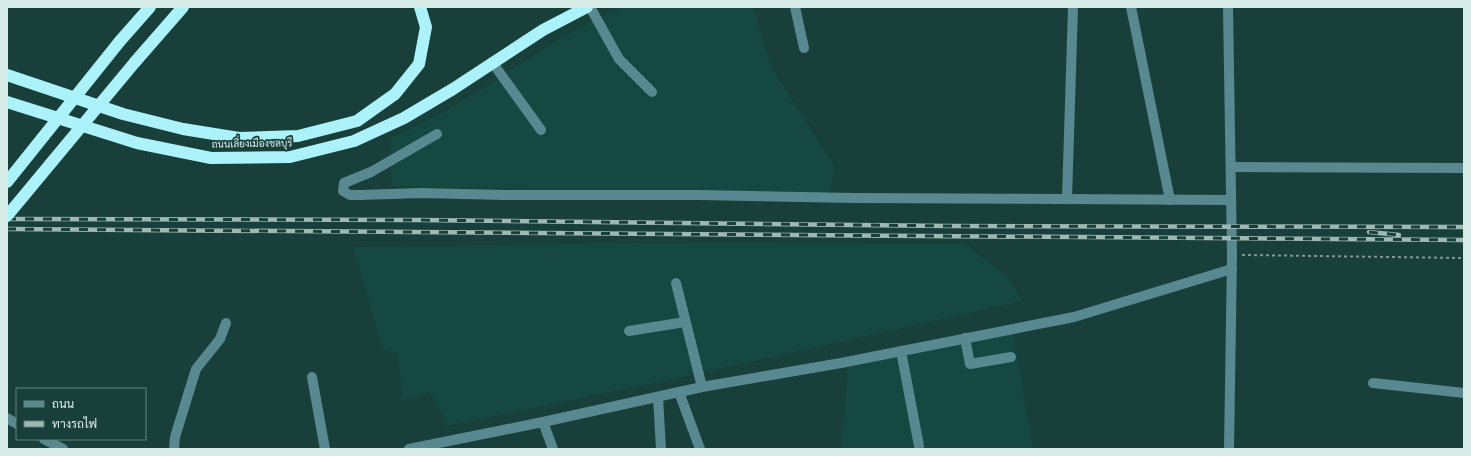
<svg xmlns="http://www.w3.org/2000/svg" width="1471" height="456" font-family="'Fira Sans Condensed',Sarabun,sans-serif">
<rect width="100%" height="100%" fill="#193f3a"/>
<g fill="#154841">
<path d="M621 7H753L772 68 835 167 829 198 392 186 390 138 435 117 480 90 564 36Z"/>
<path d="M631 243 966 244 1008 278 1023 301 683 377 447 426 430 391 403 400 397 353 383 350 353 247Z"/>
<path d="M1013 332 1033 449H841L848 367Z"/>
</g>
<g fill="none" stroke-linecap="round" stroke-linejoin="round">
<path stroke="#7d9a95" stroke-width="2" stroke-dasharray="3 3" stroke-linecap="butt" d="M1242 255 1464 258"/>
<g stroke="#588990" stroke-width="10">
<path d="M590 7 619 59 652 92"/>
<path d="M795 7 804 48"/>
<path d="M1131 7 1170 200"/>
<path d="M1228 7 1232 255 1229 449"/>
<path d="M492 62 541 130"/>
<path d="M437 134 371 172 344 183 343 191 350 195H360L421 193 505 195H699L854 198 1231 200"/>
<path d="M1232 167 1464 168"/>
<path d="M1067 198 1073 7"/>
<path d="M676 283 702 387"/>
<path d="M629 331 685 322"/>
<path d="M965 338 970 364 1011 357"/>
<path d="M901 351 919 446"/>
<path d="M312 377 325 449"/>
<path d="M1373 383 1464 393"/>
<path d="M679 392 700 449"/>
<path d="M658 397 661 449"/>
<path d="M7 418 17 424"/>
<path d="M543 422 553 449"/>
<path d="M44 439 63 449"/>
<path d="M174 449 175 437 196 369 220 339 226 323"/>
<path d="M409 449 543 422 702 387 841 363 1074 317 1232 269"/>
</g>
<g stroke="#abf2fb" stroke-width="12">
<path d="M120 41 150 7"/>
<path d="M135 62 183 7"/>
<path d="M7 75 123 114 183 129 239 138 298 136 357 121 395 94 419 64 426 27 420 7"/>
<path d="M7 102 137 143 211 158 290 157 354 141 404 118 453 89 543 30 587 7"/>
</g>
<g stroke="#9eb8b3" stroke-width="4.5">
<g id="rail">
<path d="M7 219 418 220 950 226 1464 227"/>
<path d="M7 229 1464 240"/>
<path d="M1369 232 1399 235"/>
</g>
</g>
<use href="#rail" stroke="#193f3a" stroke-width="3" stroke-dasharray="9" stroke-linecap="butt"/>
<g stroke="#abf2fb" stroke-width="12">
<path d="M7 182 120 41"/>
<path d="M7 216 135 62"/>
</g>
</g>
<g text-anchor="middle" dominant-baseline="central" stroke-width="3.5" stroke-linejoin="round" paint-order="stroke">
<g font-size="10" fill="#d7ebe7" stroke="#193f3a">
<text transform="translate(252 144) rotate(-1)">ถนนเลี่ยงเมืองชลบุรี</text>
</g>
</g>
<rect width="1471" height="456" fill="none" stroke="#d7ebe7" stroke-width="16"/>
<rect x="16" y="388" width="130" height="52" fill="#193f3a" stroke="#65847f"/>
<rect x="24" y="401" width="20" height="6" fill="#588990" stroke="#65847f"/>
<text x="52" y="408" font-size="12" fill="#d7ebe7">ถนน</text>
<rect x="24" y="421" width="20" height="6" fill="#9eb8b3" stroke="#65847f"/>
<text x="52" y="428" font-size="12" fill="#d7ebe7">ทางรถไฟ</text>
</svg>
